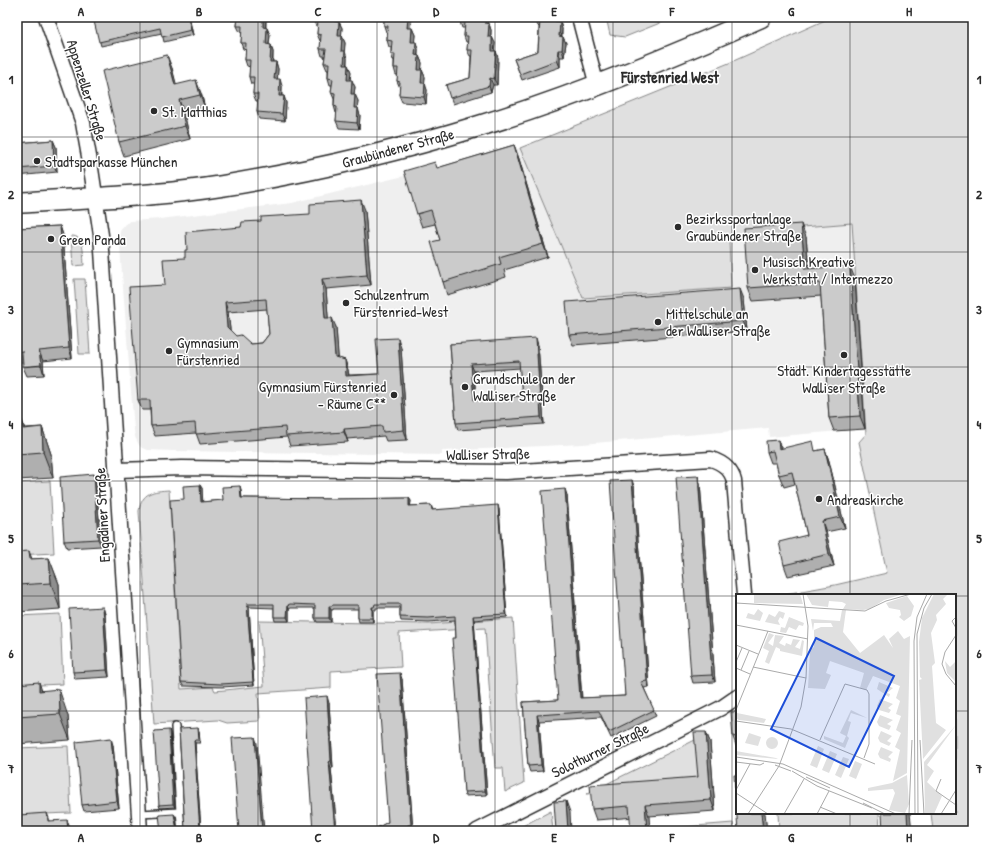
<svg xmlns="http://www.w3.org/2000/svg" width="990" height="848" font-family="'Patrick Hand',sans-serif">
<rect width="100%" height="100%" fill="#fff"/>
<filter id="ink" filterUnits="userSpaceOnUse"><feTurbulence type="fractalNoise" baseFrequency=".025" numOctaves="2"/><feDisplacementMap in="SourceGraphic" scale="8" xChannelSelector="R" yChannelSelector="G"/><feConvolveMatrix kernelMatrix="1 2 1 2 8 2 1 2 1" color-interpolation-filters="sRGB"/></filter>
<g filter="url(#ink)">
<path fill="#efefef" d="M520 148 583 298 731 288 729 240 752 231 852 223 865 429 769 437 768 428 583 444 442 451V455L174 451 148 450 142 448 139 445 135 437 134 430 119 235 121 229 125 224 131 221 160 219 292 203Z"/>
<g fill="#e0e0e0" stroke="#868686">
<path d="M606 17H675L625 37 610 35Z"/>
<path d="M832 17H895L903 20 912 17H973V831H933L931 813H955V595H779L835 585 887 573 859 442 866 434 852 223 752 231 729 240 731 288 583 298 520 148 729 63Z"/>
<path d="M71 236C85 235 83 255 84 265L73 266Z"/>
<path d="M74 279H85L90 354H79Z"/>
<path d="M50 481 54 553 17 555V483Z"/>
<path d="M169 490 181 689 213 687 215 691 264 686 259 621 429 624 513 618 524 783 505 792 503 768H495L485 628 399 633 401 667 331 671V688L258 693 260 719 259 721 227 723 218 720 154 724 139 511C142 492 153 491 169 490Z"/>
<path d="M60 614 63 684 17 686V616Z"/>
<path d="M697 739 701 786 586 794Z"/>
<path d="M68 746 71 813 17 815V748Z"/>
<path d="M551 811 553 831H513Z"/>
<path d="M778 813H879L880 831H779Z"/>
<path d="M733 823 734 831H659V829Z"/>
</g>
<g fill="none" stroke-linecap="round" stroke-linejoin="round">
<g stroke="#2b2b2b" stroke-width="10">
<g id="lane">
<path d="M175 727 180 812"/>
<path d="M139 814 180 812 182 831"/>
</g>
</g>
<g stroke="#2b2b2b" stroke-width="17">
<g id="street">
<path d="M46 17 83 123 90 162 101 235 140 831"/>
<path d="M579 17 597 86"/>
<path d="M117 470 182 468 506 472 711 459C723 463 731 469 734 481L744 595"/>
<path d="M477 831 721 708 737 697"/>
</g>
</g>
<g stroke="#2b2b2b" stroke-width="23">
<path id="secondary" d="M17 203C85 198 154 197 222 186 308 172 395 152 479 126 575 97 669 58 761 17"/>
</g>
<use href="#lane" stroke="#fff" stroke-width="7"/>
<use href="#street" stroke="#fff" stroke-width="14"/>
<use href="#secondary" stroke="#fff" stroke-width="20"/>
</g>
<g fill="#afafaf" stroke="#2b2b2b" fill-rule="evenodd">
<path d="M85 17H189L193 35 164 42 162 33 101 46 94 20 87 21Z"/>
<path d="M238 17H266V28H267L270 35 269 45H271L273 52V62H276L278 69 277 79 282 86V96H284L286 103 285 121 259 119 257 112 258 101H256L253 94 254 84H251L249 77 250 67 247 66 245 60 246 50 243 49 241 43 242 33 240 32 237 26Z"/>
<path d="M313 17H338L337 22H339L342 28 341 36H342L345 43 344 51 347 58V65H348L351 72 350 80 355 87 354 94 358 101 357 108 360 115 359 129 339 128 336 121 337 113H336L334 106V99L331 92 332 85H330L328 78V70H327L324 63 325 56H322L320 49 321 41H320L317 34 318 26H316L313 20Z"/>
<path d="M382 17H410L411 20 410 28H412L415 35 414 42 418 49V56H419L422 63 421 70H422L425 77 424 83 427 90 426 104 402 102 399 95 400 88 397 81 398 75H396L394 68V60H393L391 54V47H389L387 40V33L386 32 384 26V18H382Z"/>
<path d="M460 17H488L487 24H489L491 30V37H492L495 43 494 51H496L498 58 497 85H493L491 92 453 104 446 85 470 78 471 56H470L467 50 468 42H466L464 36 465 28H462L460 22Z"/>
<path d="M535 20 560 22 562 29V36L566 43 564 57H560V67L522 80 514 59 538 51 539 27 538 26Z"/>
<path d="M172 68 176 85 201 93 205 108 184 113 190 139 124 156 119 142Z"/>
<path d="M53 140 56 147 57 172 17 176V143Z"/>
<path d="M514 145 519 159 548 257 504 270 506 277 447 295 443 282 440 240 435 224 422 227 417 214 438 168Z"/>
<path d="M365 210 371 285 326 289 328 318 336 327 338 358 345 360 348 370 349 375 379 374 401 348 407 440 386 441 384 436 347 439 348 442 290 446 287 437 200 444 196 433 155 436 151 426 150 410H142L138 400 165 285 185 258 187 250 241 227ZM267 309 269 334 262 343 251 344 236 336 230 330 228 312Z"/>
<path d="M60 226 63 235 72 358 43 361 44 375 27 376 23 367V362H17V307H20L18 271H17V228Z"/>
<path d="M806 237 809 268 855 279 865 429 834 431 829 418 821 296 753 301 748 288Z"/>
<path d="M744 299 747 331 573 345 569 335Z"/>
<path d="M450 344 538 345 544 424 458 430 456 423ZM520 368 522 396 476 399 474 371Z"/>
<path d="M17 421 25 428 42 427 51 454 53 478 17 480Z"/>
<path d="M781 448 816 451 825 449 829 461 845 528 826 532 834 566 788 576 784 565 807 535 795 484 784 487 779 475 776 463H771L767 452Z"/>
<path d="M94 474 96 481 101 546 67 548 64 541Z"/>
<path d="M698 476 700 483 715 682 693 683 691 676Z"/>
<path d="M240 486 241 490 242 498 335 499 409 498 411 501 410 506 431 505 433 510 499 509 507 617 474 620 487 795 465 796 464 792 455 620 429 622 401 621 400 617V608H376V610H373V622H359L358 618V609H333V610H331V622H317L315 618V608H291L289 609V621H275L274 617V608L249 607 254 685 222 687 183 686 181 682 184 499 202 488V502L223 500Z"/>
<path d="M634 486 649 687 644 688 656 716 611 738 601 717 539 721 543 771 530 772 528 766 523 702 558 700 567 495 582 698 625 696Z"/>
<path d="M17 552 32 559 49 558 59 584 60 609 17 612Z"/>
<path d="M103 607 105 614 109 677 75 679 73 672Z"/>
<path d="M402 679 413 831H371L388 822Z"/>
<path d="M17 684 42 691 68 716 70 740 17 744Z"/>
<path d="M329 703 333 768H331L337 831H313Z"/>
<path d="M737 712V748L733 737Z"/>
<path d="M179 729 199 731 200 743H195L201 831H183L185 830Z"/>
<path d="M169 730 170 733 175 807 160 808 159 805Z"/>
<path d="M706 732 710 742 715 811 596 820 592 809 698 777Z"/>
<path d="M113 745 119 808 84 811 82 805Z"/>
</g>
<g fill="#8e8e8e" stroke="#2b2b2b">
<path d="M188 17H189L193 35 191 30Z"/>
<path d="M263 17H266L265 34 263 27Z"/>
<path d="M335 17H338L337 28 334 21Z"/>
<path d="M408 17H410L411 20 410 34 407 28Z"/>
<path d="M485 17H488L487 30 485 23Z"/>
<path d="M555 17H558L557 28 555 21Z"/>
<path d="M339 22 342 28 341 43 338 36Z"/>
<path d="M560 22 562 29 561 43 559 36Z"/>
<path d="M489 24 491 30 490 43 488 37Z"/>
<path d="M267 28 270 35 268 51 266 44Z"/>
<path d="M412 28 415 35 414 49 411 42Z"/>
<path d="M342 36 345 43 344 58 341 51Z"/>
<path d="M492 37 495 43 494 58 492 51Z"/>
<path d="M563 37 566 43 564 57 562 50Z"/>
<path d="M416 42 418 49 417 62 415 55Z"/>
<path d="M271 45 273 52 272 68 270 62Z"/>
<path d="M558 50 560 57V67L557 60Z"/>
<path d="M345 51 347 58 346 71 344 65Z"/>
<path d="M496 51 498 58 497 85 494 79Z"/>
<path d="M167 55 172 68 180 98 175 85Z"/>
<path d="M419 56 422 63 421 77 418 70Z"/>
<path d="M276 62 278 69 277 86 274 79Z"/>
<path d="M348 65 351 72 349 87 347 80Z"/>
<path d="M422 70 425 77 424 90 421 83Z"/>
<path d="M490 78 493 85 491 92 489 86Z"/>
<path d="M280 79 282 86 281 103 279 96Z"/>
<path d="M196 80 201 93 205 108 200 95Z"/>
<path d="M352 80 355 87 353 101 351 94Z"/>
<path d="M425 83 427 90 426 104 424 97Z"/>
<path d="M355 94 358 101 357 115 354 108Z"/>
<path d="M284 96 286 103 285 121 282 114Z"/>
<path d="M179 100 184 113 190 139 185 126Z"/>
<path d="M358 108 360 115 359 129 357 123Z"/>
<path d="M53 140 56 147 57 172 54 166Z"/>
<path d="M514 145 519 159 548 257 543 244Z"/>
<path d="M361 200 365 210 371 285 367 275Z"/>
<path d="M801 224 806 237 810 282 805 269Z"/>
<path d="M60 226 63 235 72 358 69 348Z"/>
<path d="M850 266 855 279 865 429 860 416Z"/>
<path d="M322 279 326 289 329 328 325 318Z"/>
<path d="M740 289 744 299 747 331 743 321Z"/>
<path d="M225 302 228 312 231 337 227 327Z"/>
<path d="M332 318 336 327 339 367 335 357Z"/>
<path d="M398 338 401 348 407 440 404 430Z"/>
<path d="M536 338 538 345 544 424 541 417Z"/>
<path d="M39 351 43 361 44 375 41 365Z"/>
<path d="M345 360 348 370 349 385 346 376Z"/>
<path d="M471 364 474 371 476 406 474 400Z"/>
<path d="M22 420 31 447 23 429Z"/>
<path d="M42 427 51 454 53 478 43 452Z"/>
<path d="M344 429 347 439 348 442 344 432Z"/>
<path d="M778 440 782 451 779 449Z"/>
<path d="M825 449 829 461 845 528 840 517Z"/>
<path d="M94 474 96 481 101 546 98 539Z"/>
<path d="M698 476 700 483 715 682 712 675Z"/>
<path d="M632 480 634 486 649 687 647 681Z"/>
<path d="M200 485 202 488 203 506 201 502Z"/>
<path d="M240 486 241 490 242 502 241 498Z"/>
<path d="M565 489 567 495 582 704 580 698Z"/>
<path d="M409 498 411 501 410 510 409 506Z"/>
<path d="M498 505 499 509 507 617 506 614Z"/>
<path d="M822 521 826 532 834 566 829 554Z"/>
<path d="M29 551 39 577 30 559Z"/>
<path d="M49 558 59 584 60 609 51 583Z"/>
<path d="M247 604 249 607 254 685 253 682Z"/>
<path d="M288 605 289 609V621L287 617Z"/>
<path d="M329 606 331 610V622L329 618Z"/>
<path d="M103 607 105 614 109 677 107 670Z"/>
<path d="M372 607 373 610V622L372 618Z"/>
<path d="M473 616 474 620 487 795 485 791Z"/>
<path d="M400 673 402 679 413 831 411 825Z"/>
<path d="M39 682 48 709 39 691Z"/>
<path d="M59 689 68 716 70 740 60 714Z"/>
<path d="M327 696 329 703 333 768 331 761Z"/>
<path d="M537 715 539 721 543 771 541 765Z"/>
<path d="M198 728 199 731 200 743 199 740Z"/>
<path d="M169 730 170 733 175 807 173 804Z"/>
<path d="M706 732 710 742 715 811 711 800Z"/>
<path d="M255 737 257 743 264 831H262Z"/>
<path d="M111 738 113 745 119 808 117 801Z"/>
<path d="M194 740 195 743 201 831H200Z"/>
<path d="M329 761 331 768 337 831H335Z"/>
<path d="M566 801 570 812 571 831H568Z"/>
<path d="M645 805 649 816 650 831H647Z"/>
<path d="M47 813 54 831 48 821Z"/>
<path d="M761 813H765L767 831H763Z"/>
<path d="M907 813H910L912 831H908Z"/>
<path d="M174 814 176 817 177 831Z"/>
<path d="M67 820 71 831H68Z"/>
<path d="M408 825 410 831H407L406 830Z"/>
</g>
<g fill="#cbcbcb" stroke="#2b2b2b" fill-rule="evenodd">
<path d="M93 17H188L191 30 162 37 160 28 99 42Z"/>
<path d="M238 17H263V27L267 28 266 44 271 45 270 62H276L274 79H280L279 96H284L282 114 257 112 258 94H253L254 77H249L250 60H245L246 43H241L242 26H237Z"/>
<path d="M313 17H335L334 21 339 22 338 36H342L341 51H345L344 65H348L347 80H352L351 94H355L354 108H358L357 123 336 121 337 107 334 106 335 93 331 92 333 79 328 78 329 63H324L326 49H320L321 35 317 34 318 20H313Z"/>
<path d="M384 17H408L407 28H412L411 42H416L415 55 419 56 418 70H422L421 83H425L424 97 399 95 400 82 397 81 398 68H394L395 54H391L392 41 387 40 388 26H384Z"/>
<path d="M460 17H485V23L489 24 488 37H492V51H496L494 79 490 78 489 86 450 98 446 85 470 78 472 50H467L468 36H464L465 22H460Z"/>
<path d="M535 17H555V21L560 22 559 36 563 37 562 50H558L557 60 520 74 514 59 538 51 540 20H535Z"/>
<path d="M167 55 175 85 196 80 200 95 179 100 185 126 119 142 102 71Z"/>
<path d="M53 140 54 166 17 169V143Z"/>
<path d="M514 145 543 244 499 257 501 264 443 282 431 242 440 240 431 210 417 214 404 171 435 162 437 168Z"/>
<path d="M361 200 367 275 322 279 325 318H332L335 357 345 360 346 376 379 374 376 339 398 338 404 430 383 432 382 426 344 429V432L286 436 285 427 196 434 195 423 151 426 150 400H138L129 287 165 285 163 259 185 258V250H187L186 232 241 227 242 222 261 221V217L310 214V204ZM266 299 269 334 262 343 251 344 241 335 236 336 227 327 225 302Z"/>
<path d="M801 224 805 269 850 266 860 416 829 418 820 283 748 288 744 228Z"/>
<path d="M60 226 69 348 39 351 41 365 23 367 22 351 17 352V307H20L17 261V228Z"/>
<path d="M740 289 743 321 569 335 566 302Z"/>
<path d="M536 338 541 417 456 423 450 344ZM519 361 522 396 474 400 471 364Z"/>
<path d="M22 420 23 429 42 427 43 452 17 454V421Z"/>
<path d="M778 440 779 449 813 441 815 451 825 449 840 517 822 521 829 554 784 565 779 542 807 535 792 472 779 475 773 451 767 452 766 441Z"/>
<path d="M94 474 98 539 64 541 60 477Z"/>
<path d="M698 476 712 675 691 676 676 477Z"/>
<path d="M632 480 647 681 641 682 654 710 609 732 599 711 537 715 541 765 528 766 523 702 558 700 542 491 565 489 580 698 625 696 610 481Z"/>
<path d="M200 485 201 502 223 500 222 487 240 486 241 498 335 499 409 498V506L431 505 432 510 498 505 506 614 473 616 485 791 464 792 452 638H456L455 616 428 618 400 617V604H375L374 607H372V618H358V605H332V606H329V618H315V605L290 604 288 605 287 617H274V604H247L253 682 221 684 181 682 170 500 184 499 183 486Z"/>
<path d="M29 551 30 559 49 558 51 583 17 585V552Z"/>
<path d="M103 607 107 670 73 672 69 609Z"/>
<path d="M400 673 411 825H408L406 830 403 831H371L388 822 377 674Z"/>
<path d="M39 682V691L59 689 60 714 17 717V684Z"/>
<path d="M327 696 331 761H329L335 831H313L304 698Z"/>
<path d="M731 712H737V736L733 737Z"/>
<path d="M198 728 199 740H194L200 831H183L185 830 179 729Z"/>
<path d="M169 730 173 804 159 805 154 731Z"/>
<path d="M694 732H706L711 800 645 805 647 831H631L629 806 592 809 590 785 698 777Z"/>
<path d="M255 737 262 831H239L232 738Z"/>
<path d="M111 738 117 801 82 805 76 742Z"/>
<path d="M734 775H737V813H761L763 831H738Z"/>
<path d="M566 801 568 831H556L554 802Z"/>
<path d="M47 813 48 821 67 820 68 831H17V821H19V815Z"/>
<path d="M882 813H907L908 831H883Z"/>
<path d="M174 814 177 830 178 831H161L159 815Z"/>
</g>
</g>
<path fill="none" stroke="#2b2b2b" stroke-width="1" stroke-opacity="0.55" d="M140 17V831M258 17V831M377 17V831M495 17V831M613 17V831M732 17V831M850 17V595M17 137H973M17 252H973M17 367H973M17 481H973M17 596H737M955 596H973M17 711H737M955 711H973M850 813V831"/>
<g fill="#2b2b2b" stroke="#fff" stroke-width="1.5">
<circle cx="154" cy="111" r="4"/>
<circle cx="37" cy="161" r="4"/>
<circle cx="678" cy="227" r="4"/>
<circle cx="51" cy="239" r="4"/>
<circle cx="755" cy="270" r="4"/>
<circle cx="346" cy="303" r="4"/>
<circle cx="658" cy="322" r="4"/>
<circle cx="169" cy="351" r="4"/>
<circle cx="844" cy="355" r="4"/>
<circle cx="465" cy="387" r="4"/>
<circle cx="394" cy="395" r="4"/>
<circle cx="819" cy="499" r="4"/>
</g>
<g text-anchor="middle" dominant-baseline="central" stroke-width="3" stroke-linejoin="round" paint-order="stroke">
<g font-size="15" fill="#2b2b2b" stroke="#fff">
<text transform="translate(87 90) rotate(73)">Appenzeller Straße</text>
<text transform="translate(398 148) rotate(-15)">Graubündener Straße</text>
<text transform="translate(488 454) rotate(-1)">Walliser Straße</text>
<text transform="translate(102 515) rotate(-93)">Engadiner Straße</text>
<text transform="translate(600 750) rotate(-26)">Solothurner Straße</text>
</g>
<g font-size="15" fill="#2b2b2b" stroke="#fff" text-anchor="start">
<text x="162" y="111">St. Matthias</text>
<text x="45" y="161">Stadtsparkasse München</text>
<text x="686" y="218">Bezirkssportanlage<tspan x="686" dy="17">Graubündener Straße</tspan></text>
<text x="59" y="239">Green Panda</text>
<text x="763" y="261">Musisch Kreative<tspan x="763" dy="17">Werkstatt / Intermezzo</tspan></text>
<text x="354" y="294">Schulzentrum<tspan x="354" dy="17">Fürstenried-West</tspan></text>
<text x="666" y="313">Mittelschule an<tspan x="666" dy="17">der Walliser Straße</tspan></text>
<text x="177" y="342">Gymnasium<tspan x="177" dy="17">Fürstenried</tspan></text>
<text x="844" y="370" text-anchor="middle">Städt. Kindertagesstätte<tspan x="844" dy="17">Walliser Straße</tspan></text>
<text x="473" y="378">Grundschule an der<tspan x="473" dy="17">Walliser Straße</tspan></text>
<text x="386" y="386" text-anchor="end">Gymnasium Fürstenried<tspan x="386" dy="17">- Räume C**</tspan></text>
<text x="827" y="499">Andreaskirche</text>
</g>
<g font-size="16" font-weight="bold" fill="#2b2b2b" stroke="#fff">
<text x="670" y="77">Fürstenried West</text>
</g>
</g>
<g transform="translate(736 594)">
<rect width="220" height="220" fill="#fff"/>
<path d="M18 0H64L67 10 18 9ZM70 0H167L148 6 134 15 127 16 107 15 110 10 106 8 93 7 92 13 76 11ZM198 0H212L207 5 210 10 200 21 201 26 195 39 199 69 196 72 200 129 210 136 187 165 183 86 186 85 184 83 183 48 186 24ZM171 2 178 12 175 22 168 27 163 23 165 21 164 16 153 14 150 9ZM22 15 27 19 24 27 10 24 12 19 18 21ZM106 16H110L107 38 124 59 148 41 157 54 153 45 162 37 168 45 174 42 171 179 157 187 164 156 159 153 165 139 160 136 165 122 160 120 164 107 160 104 164 92 137 82 130 96 124 94 128 79 94 67 90 79 95 81 89 95 72 94 74 56 78 53V36L85 33H97L95 29H78L77 37 75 25 104 27ZM43 17 49 19 47 25 44 23 42 27 44 31 29 28 33 20 39 23ZM53 23 68 29 67 32 63 31 60 36 53 33 50 39 44 38 45 33 49 34ZM33 39 38 41 32 49 37 52 39 41 48 42 43 49 49 52 50 49 55 51 57 45 64 46 59 53 64 55 66 46 68 47 66 62 44 57V55L40 53 33 70 29 68 33 57 27 54ZM209 67 214 73 220 67V88L211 79ZM143 88 157 94 151 99 154 100 153 103 141 95ZM144 105 157 110 152 114 155 116 153 119 143 116 141 112ZM115 116 131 124 115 119 112 127 115 128 111 142 113 144 109 154 88 145V142L107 149 110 142 104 139ZM1 119 30 125 28 129 3 126 0 124ZM144 121 157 126 151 130 155 132 153 136 143 132 141 128ZM220 131 191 171 198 177 191 188 206 202 198 220H189L188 168ZM145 137 156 142 151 147 155 149 153 152 144 148 142 144ZM13 139 25 143 22 152 9 149ZM30 149a6 6 0 1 1 12 0a6 6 0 1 1-12 0ZM82 152 88 155 81 174 74 171ZM145 153 157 158 152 163 155 165 154 168 144 164 142 160ZM0 157 40 164 42 165 0 161ZM94 157 101 160 93 179 86 176ZM107 163 113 165 105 184 99 181ZM119 167 126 170 120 185 113 182ZM171 181 173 210 169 219 153 216 159 199 157 195 132 197V194L156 189Z" fill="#e0e0e0"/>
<path fill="none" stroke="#aaa" stroke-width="1" d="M0 9 129 17 150 7 175 0M220 23 216 27 220 34M0 31 72 45M220 41 209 58 206 70 210 80 220 92M0 51 22 60M0 68 6 54M17 73 70 84M0 74 14 80M5 76 13 57M0 116 32 37M0 127 55 135 139 170M84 146 109 90 131 96 133 100V150L128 164M184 146 188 220M0 163 47 170 160 220M0 168 24 171 28 169M39 171 55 177M56 177 81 192 136 214M70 183 94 194M205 185 200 197 220 211M0 196 14 170M0 199 32 220M127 209 149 220M84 213 101 220M12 220 43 172 65 113 70 84 72 32 67 0M48 220 68 185M81 220 93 197M173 220 176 146M179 220 178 47 181 23 191 0M182 220 181 40 188 14 196 0M205 220 220 196"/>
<path fill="#1d4ed8" fill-opacity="0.15" stroke="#1d4ed8" stroke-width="2" d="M80 44 158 82 113 173 35 135Z"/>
<rect width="220" height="220" fill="none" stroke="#2b2b2b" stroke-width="2"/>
</g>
<rect width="990" height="848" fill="none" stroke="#fff" stroke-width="44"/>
<rect x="22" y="22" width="946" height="804" fill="none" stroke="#2b2b2b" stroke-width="1.5"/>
<g font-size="13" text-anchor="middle" font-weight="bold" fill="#2b2b2b">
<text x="81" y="16">A</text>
<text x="199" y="16">B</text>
<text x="318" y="16">C</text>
<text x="436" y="16">D</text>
<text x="554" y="16">E</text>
<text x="672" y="16">F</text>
<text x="791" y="16">G</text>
<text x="909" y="16">H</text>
<text x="11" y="84">1</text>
<text x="979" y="84">1</text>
<text x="11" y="199">2</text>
<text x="979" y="199">2</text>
<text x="11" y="314">3</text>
<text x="979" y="314">3</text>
<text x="11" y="429">4</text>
<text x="979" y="429">4</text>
<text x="11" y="543">5</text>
<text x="979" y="543">5</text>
<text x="11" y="658">6</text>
<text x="979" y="658">6</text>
<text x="11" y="773">7</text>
<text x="979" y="773">7</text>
<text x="81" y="842">A</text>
<text x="199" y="842">B</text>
<text x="318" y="842">C</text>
<text x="436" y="842">D</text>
<text x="554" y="842">E</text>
<text x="672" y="842">F</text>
<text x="791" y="842">G</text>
<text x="909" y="842">H</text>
</g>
</svg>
